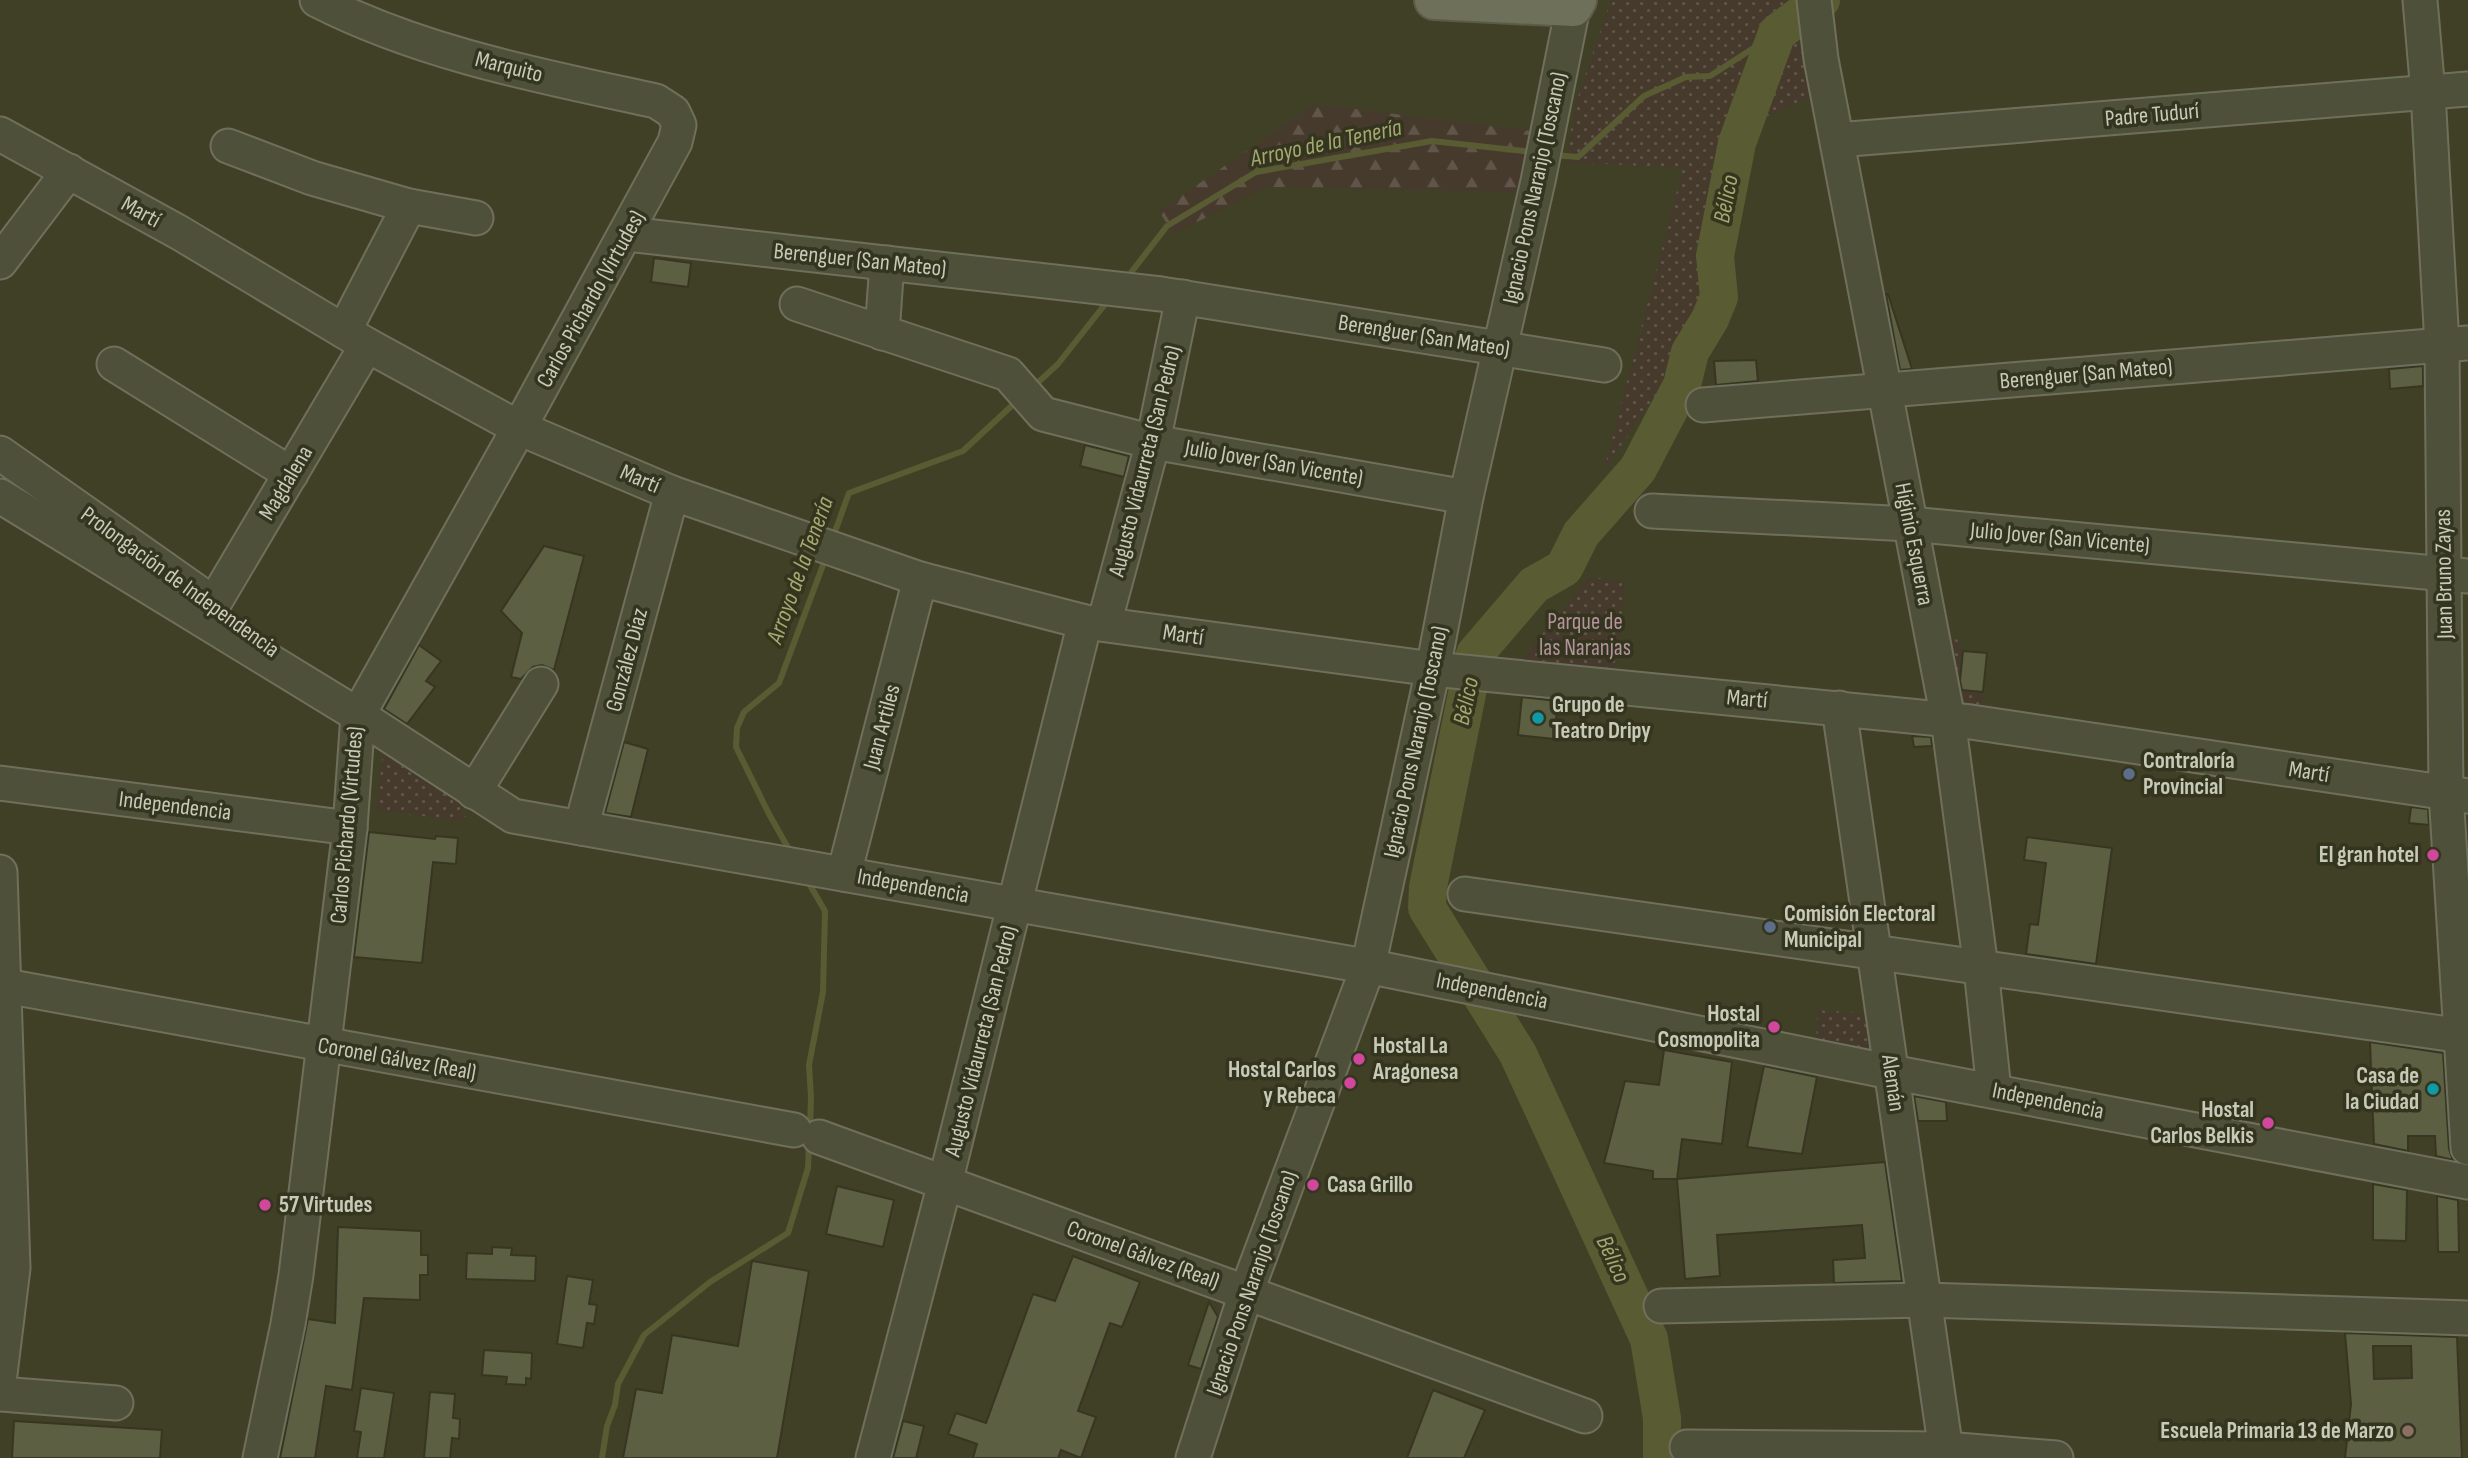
<svg xmlns="http://www.w3.org/2000/svg" width="2468" height="1458" font-family="'Sofia Sans Condensed',sans-serif">
<defs>
<pattern id="grass-dots" width="8" height="8" patternUnits="userSpaceOnUse" patternTransform="scale(1.75)"><rect width="8" height="8" fill="#463a2d"/><path d="M2 2h.1M6 6h.1" fill="none" stroke="#5f5549" stroke-width="1.8" stroke-linecap="round"/></pattern>
<pattern id="forest-firs" width="22" height="20" patternUnits="userSpaceOnUse" patternTransform="scale(1.75)"><rect width="22" height="20" fill="#463a2d"/><path d="M5 1l3.5 6h-7zM16 11l3.5 6h-7z" fill="#5f5549"/></pattern>
</defs>
<rect width="100%" height="100%" fill="#3f4026"/>
<g fill="url(#grass-dots)">
<path d="M1611 0H1796L1816 94 1757 121 1726 164 1708 257 1711 278 1699 324 1682 339 1671 373 1604 470 1683 168 1565 162 1576 103Z"/>
<path d="M1589 577 1625 581 1616 675 1517 665Z"/>
<path d="M1957 639 1963 651 1960 690 1983 692V705L1952 701 1941 641Z"/>
<path d="M389 750 465 805 461 813 467 818V822L376 810 383 754Z"/>
<path d="M1818 1010 1871 1014 1879 1057 1816 1044Z"/>
</g>
<path fill="url(#forest-firs)" d="M1315 104 1530 131 1519 192 1267 187 1173 234 1159 211Z"/>
<g fill="none" stroke-linecap="round" stroke-linejoin="round">
<g stroke="#595c32" stroke-width="6">
<path d="M1554 155 1578 157 1644 96 1686 77 1710 76 1777 33"/>
<path d="M1126 279 1167 226 1256 172 1432 141 1533 152"/>
<path d="M1033 387 1058 364 1110 298"/>
<path d="M833 537 849 493 963 451 1019 399"/>
<path d="M791 853 769 814 736 747 737 728 744 712 779 683 826 557"/>
<path d="M807 880 825 911 823 992 809 1065 811 1097 810 1129"/>
<path d="M602 1458 607 1426 615 1405 618 1384 644 1335 710 1282 788 1233 808 1168 809 1144"/>
</g>
<path stroke="#595c32" stroke-width="38" d="M1662 1458V1418L1649 1339 1518 1054 1427 908 1428 887 1475 654 1534 585 1564 568 1581 534 1638 469 1682 385 1690 352 1710 319 1719 297 1715 256 1737 143 1777 33 1821 0"/>
</g>
<g fill="#5d5f42" stroke="#363721" stroke-width="2" fill-rule="evenodd">
<path d="M654 258 691 263 688 287 651 282Z"/>
<path d="M1886 294H1888L1912 369 1900 370Z"/>
<path d="M1756 360 1758 381 1716 385 1714 361Z"/>
<path d="M2423 366V386L2390 389 2389 369Z"/>
<path d="M1085 445 1129 456 1124 477 1080 466Z"/>
<path d="M544 546 584 556 554 670 542 665 533 667 521 679 511 677 522 633 501 611Z"/>
<path d="M419 645 441 661 426 681 435 687 407 724 384 709Z"/>
<path d="M1963 651 1987 653 1983 692 1962 690 1960 681Z"/>
<path d="M1522 697 1558 701 1554 739 1518 735Z"/>
<path d="M1912 736 1931 737 1932 746 1914 747Z"/>
<path d="M624 742 648 749 631 817 605 813Z"/>
<path d="M2411 807 2428 809 2429 825 2409 823Z"/>
<path d="M369 832 435 839 436 836 458 838 456 864 433 862 422 963 354 957Z"/>
<path d="M2027 837 2112 848 2096 964 2026 954 2030 924 2038 925 2046 863 2024 860Z"/>
<path d="M2370 1042 2443 1053 2449 1149 2453 1160 2436 1156 2435 1136H2408V1151L2374 1144Z"/>
<path d="M1664 1050 1732 1062 1722 1144 1682 1139 1677 1179H1653V1171L1604 1163 1625 1081 1659 1085Z"/>
<path d="M1764 1066 1817 1077 1802 1154 1747 1147Z"/>
<path d="M1914 1096 1946 1102 1947 1121H1918Z"/>
<path d="M1885 1162 1902 1281 1834 1283 1833 1260 1865 1258 1862 1225 1717 1235 1720 1276 1685 1279 1677 1179Z"/>
<path d="M2373 1184 2407 1190 2406 1241 2373 1240Z"/>
<path d="M837 1186 894 1200 883 1247 826 1234Z"/>
<path d="M2437 1196 2458 1200 2459 1252H2438Z"/>
<path d="M338 1227 421 1231V1255H428V1275H420V1300L364 1298 352 1390 326 1386 315 1458H280L308 1319 335 1323Z"/>
<path d="M492 1247 512 1248 511 1255 536 1256 535 1281 466 1279 467 1253 492 1254Z"/>
<path d="M1073 1256 1140 1282 1122 1327 1110 1323 1078 1411 1096 1417 1081 1458 1061 1450 1058 1458H973L977 1444 948 1434 956 1413 986 1423 1033 1294 1055 1301Z"/>
<path d="M752 1261 809 1271 777 1458H623L636 1389 662 1393 672 1335 738 1346Z"/>
<path d="M567 1276 593 1280 589 1304 597 1305 594 1324 587 1323 583 1348 557 1344Z"/>
<path d="M1209 1302 1218 1317 1201 1369 1188 1365Z"/>
<path d="M2345 1333 2457 1337 2462 1458H2345L2351 1404ZM2373 1346H2411L2412 1378 2374 1379Z"/>
<path d="M484 1350 532 1353 531 1379 526 1378V1385L506 1384 507 1377 482 1375Z"/>
<path d="M361 1388 394 1393 384 1458H357L361 1432 354 1431Z"/>
<path d="M1433 1390 1485 1410 1464 1458H1407Z"/>
<path d="M430 1392 455 1394 453 1418 460 1419 459 1439 452 1438 450 1458H424Z"/>
<path d="M14 1421 162 1430 160 1458H12Z"/>
<path d="M903 1421 924 1426 916 1458H893Z"/>
</g>
<g fill="none" stroke-linecap="round" stroke-linejoin="round">
<g stroke="#6f705b" stroke-width="37">
<g id="minor">
<path d="M1814 0 1821 59 1948 719 1981 968 1994 1091"/>
<path d="M2420 0 2428 93 2442 345 2446 793 2468 1148"/>
<path d="M0 134 180 233 367 345 519 428 672 493 920 579 1085 622 1433 669 1971 722 2468 796"/>
<path d="M1837 140 2468 89"/>
<path d="M228 146 312 178 409 206 476 218"/>
<path d="M627 234 1161 294 1604 365"/>
<path d="M0 262 69 171"/>
<path d="M797 304 1008 374 1043 414 1153 442 1466 497"/>
<path d="M344 331 409 206"/>
<path d="M882 333 887 263"/>
<path d="M114 364 291 474"/>
<path d="M1703 405 2468 343"/>
<path d="M0 453 203 596"/>
<path d="M0 496 358 715 513 816 1382 969 1891 1072 2468 1182"/>
<path d="M1652 511 1910 524 2468 576"/>
<path d="M204 620 367 345"/>
<path d="M1104 624 1153 442 1183 297"/>
<path d="M1839 708 1947 1458"/>
<path d="M0 783 350 828"/>
<path d="M474 792 541 684"/>
<path d="M581 828 672 493"/>
<path d="M0 872 13 1268 0 1374"/>
<path d="M844 874 920 579"/>
<path d="M1465 894 2463 1036"/>
<path d="M0 985 794 1130"/>
<path d="M819 1137 1585 1416"/>
<path d="M1661 1306 1925 1300 2468 1318"/>
<path d="M0 1394 116 1403"/>
<path d="M1687 1447 1946 1449 2056 1458"/>
<path d="M260 1458 288 1324 296 1275 350 828 358 715 519 428 675 142 679 125 673 112 656 101C541 76 423 54 317 0"/>
<path d="M873 1458 945 1183 1085 622"/>
<path d="M1193 1458 1246 1293 1368 967 1433 669 1466 497 1538 181 1573 7 1565 0"/>
</g>
</g>
<g stroke="#5b5c47" stroke-width="42">
<path id="major" d="M1434 0 1573 7 1577 0"/>
</g>
<use href="#minor" stroke="#4e503a" stroke-width="33"/>
<use href="#major" stroke="#6e7059" stroke-width="38"/>
</g>
<g fill="#0f9aa8" stroke="#34351f" stroke-width="2.5">
<circle cx="1538" cy="718" r="7"/>
<circle cx="2433" cy="1089" r="7"/>
</g>
<g fill="#5c6f8a" stroke="#34351f" stroke-width="2.5">
<circle cx="2129" cy="774" r="7"/>
<circle cx="1770" cy="927" r="7"/>
</g>
<g fill="#d1479c" stroke="#34351f" stroke-width="2.5">
<circle cx="2433" cy="855" r="7"/>
<circle cx="1774" cy="1027" r="7"/>
<circle cx="1359" cy="1059" r="7"/>
<circle cx="1350" cy="1083" r="7"/>
<circle cx="2268" cy="1123" r="7"/>
<circle cx="1313" cy="1185" r="7"/>
<circle cx="265" cy="1205" r="7"/>
</g>
<circle fill="#8d6e63" stroke="#34351f" stroke-width="2.5" cx="2408" cy="1431" r="7"/>
<g text-anchor="middle" dominant-baseline="central" stroke-width="7" stroke-linejoin="round" paint-order="stroke">
<g font-size="23" fill="#c8cab7" stroke="#34351f">
<text transform="translate(509 67) rotate(14)">Marquito</text>
<text transform="translate(2152 115) rotate(-5)">Padre Tudurí</text>
<text transform="translate(1535 188) rotate(-78)">Ignacio Pons Naranjo (Toscano)</text>
<text transform="translate(141 212) rotate(29)">Martí</text>
<text transform="translate(860 260) rotate(6)">Berenguer (San Mateo)</text>
<text transform="translate(591 299) rotate(-61)">Carlos Pichardo (Virtudes)</text>
<text transform="translate(1424 336) rotate(9)">Berenguer (San Mateo)</text>
<text transform="translate(2086 374) rotate(-5)">Berenguer (San Mateo)</text>
<text transform="translate(1145 461) rotate(-76)">Augusto Vidaurreta (San Pedro)</text>
<text transform="translate(1274 463) rotate(10)">Julio Jover (San Vicente)</text>
<text transform="translate(640 479) rotate(23)">Martí</text>
<text transform="translate(286 483) rotate(-59)">Magdalena</text>
<text transform="translate(2060 538) rotate(5)">Julio Jover (San Vicente)</text>
<text transform="translate(1914 544) rotate(79)">Higinio Esquerra</text>
<text transform="translate(2444 574) rotate(-91)">Juan Bruno Zayas</text>
<text transform="translate(180 582) rotate(36)">Prolongación de Independencia</text>
<text transform="translate(1183 635) rotate(8)">Martí</text>
<text transform="translate(627 660) rotate(-75)">González Díaz</text>
<text transform="translate(1747 699) rotate(5)">Martí</text>
<text transform="translate(882 727) rotate(-75)">Juan Artiles</text>
<text transform="translate(1416 742) rotate(-78)">Ignacio Pons Naranjo (Toscano)</text>
<text transform="translate(2309 772) rotate(9)">Martí</text>
<text transform="translate(175 806) rotate(7)">Independencia</text>
<text transform="translate(347 825) rotate(-85)">Carlos Pichardo (Virtudes)</text>
<text transform="translate(913 886) rotate(10)">Independencia</text>
<text transform="translate(1492 991) rotate(11)">Independencia</text>
<text transform="translate(981 1041) rotate(-76)">Augusto Vidaurreta (San Pedro)</text>
<text transform="translate(397 1059) rotate(10)">Coronel Gálvez (Real)</text>
<text transform="translate(1893 1083) rotate(82)">Alemán</text>
<text transform="translate(2048 1101) rotate(11)">Independencia</text>
<text transform="translate(1143 1255) rotate(20)">Coronel Gálvez (Real)</text>
<text transform="translate(1252 1283) rotate(-71)">Ignacio Pons Naranjo (Toscano)</text>
</g>
<g font-size="23" fill="#b4939c" stroke="#34351f">
<text x="1585" y="622">Parque de<tspan x="1585" dy="26">las Naranjas</tspan></text>
</g>
<g font-size="23" font-weight="bold" fill="#c8cab7" stroke="#34351f" text-anchor="start">
<text x="1552" y="705">Grupo de<tspan x="1552" dy="26">Teatro Dripy</tspan></text>
<text x="2143" y="761">Contraloría<tspan x="2143" dy="26">Provincial</tspan></text>
<text x="2419" y="855" text-anchor="end">El gran hotel</text>
<text x="1784" y="914">Comisión Electoral<tspan x="1784" dy="26">Municipal</tspan></text>
<text x="1760" y="1014" text-anchor="end">Hostal<tspan x="1760" dy="26">Cosmopolita</tspan></text>
<text x="1373" y="1046">Hostal La<tspan x="1373" dy="26">Aragonesa</tspan></text>
<text x="1336" y="1070" text-anchor="end">Hostal Carlos<tspan x="1336" dy="26">y Rebeca</tspan></text>
<text x="2419" y="1076" text-anchor="end">Casa de<tspan x="2419" dy="26">la Ciudad</tspan></text>
<text x="2254" y="1110" text-anchor="end">Hostal<tspan x="2254" dy="26">Carlos Belkis</tspan></text>
<text x="1327" y="1185">Casa Grillo</text>
<text x="279" y="1205">57 Virtudes</text>
<text x="2394" y="1431" text-anchor="end">Escuela Primaria 13 de Marzo</text>
</g>
<g font-size="24" font-style="italic" fill="#a5a871" stroke="#34351f">
<text transform="translate(1326 143) rotate(-12)">Arroyo de la Tenería</text>
<text transform="translate(1726 199) rotate(-79)">Bélico</text>
<text transform="translate(800 570) rotate(-70)">Arroyo de la Tenería</text>
<text transform="translate(1466 701) rotate(-78)">Bélico</text>
<text transform="translate(1613 1259) rotate(65)">Bélico</text>
</g>
</g>
</svg>
